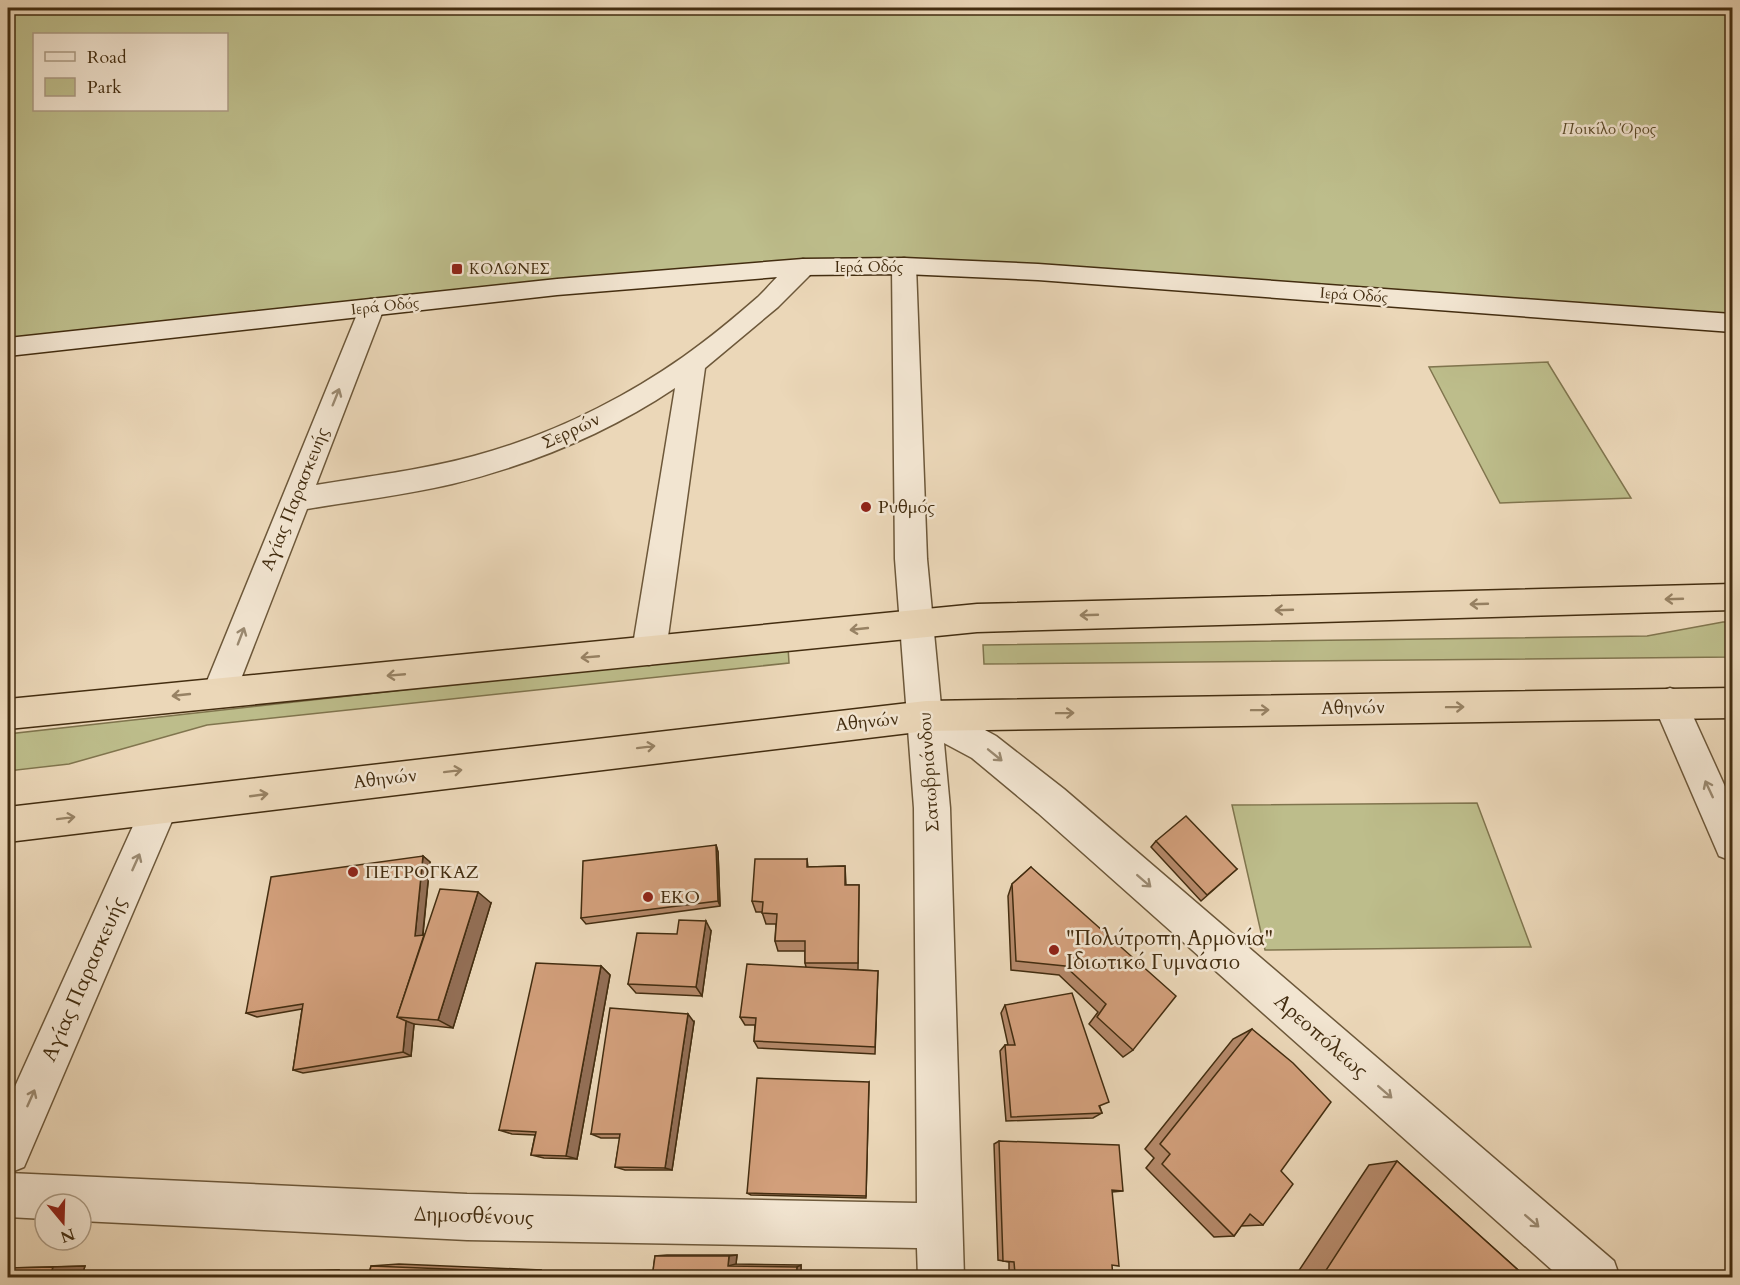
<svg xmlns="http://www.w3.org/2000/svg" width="1740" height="1285" font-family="Cardo,serif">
<rect width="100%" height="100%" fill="#ebd7b8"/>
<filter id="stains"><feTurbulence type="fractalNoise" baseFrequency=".00333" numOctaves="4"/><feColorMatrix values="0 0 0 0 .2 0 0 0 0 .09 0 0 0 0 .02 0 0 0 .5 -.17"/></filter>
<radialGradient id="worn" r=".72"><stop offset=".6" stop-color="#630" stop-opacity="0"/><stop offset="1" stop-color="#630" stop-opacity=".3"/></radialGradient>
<g fill="#bdbd8b" stroke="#80754e" stroke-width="1.5" fill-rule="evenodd">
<path d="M8 8H1732V323L1038 272 904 266 557 287 8 347ZM34 34H226V110H34Z"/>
<path d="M1548 362V363L1631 498 1500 503 1429 367Z"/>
<path d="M1723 622H1732V657L984 664 983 645 1647 636Z"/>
<path d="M788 647 789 663 207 725 69 764 8 771V734Z"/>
<path d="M1477 803 1531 947 1265 950 1232 805Z"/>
</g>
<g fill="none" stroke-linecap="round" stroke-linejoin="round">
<g stroke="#6d583a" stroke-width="3">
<g id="street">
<path d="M904 258 913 260 916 266 927 559 941 706 996 736 1064 789 1614 1261 1620 1278H1561L1038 813 972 758 944 743 950 808 964 1278H918L917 1248 467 1240 81 1221V1204H45V1219L8 1217V1102L147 795 160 790 173 795 178 807 24 1167 9 1173 467 1194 917 1203 914 808 895 559 892 266 895 260Z"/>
<path d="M803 259 812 261 815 267 812 273 778 307 705 368 666 651 661 661 649 665 637 661 632 651 675 388C608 433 530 465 452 484 404 495 355 501 307 509L232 702 220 706 208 702 203 691 362 302 371 299 380 302 384 308 316 485C369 476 422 470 474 456 548 436 620 401 683 357 710 338 734 318 758 297 772 284 785 264 803 259Z"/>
<path d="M1670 688 1682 692 1732 802V861L1719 856 1653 703 1658 692Z"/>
</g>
</g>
<g stroke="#432d10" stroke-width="3">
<path id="secondary" d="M904 258 1038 264 1732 314V332L1038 280 904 274 803 275 557 295 8 356V338L557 279 803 259Z"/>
</g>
<g stroke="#432d10" stroke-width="3">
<g id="highway">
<path d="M1732 584V610L977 632 8 729V699L977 604Z"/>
<path d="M1732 688V718L926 731 8 842V807L926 701Z"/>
</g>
</g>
<use href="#street" fill="#f2e5d1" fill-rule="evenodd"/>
<use href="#secondary" fill="#f2e5d1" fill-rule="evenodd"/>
<use href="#highway" fill="#ebd7b8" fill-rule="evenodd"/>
</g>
<g fill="#b5896a" stroke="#432d10" stroke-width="1.5">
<path d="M1156 841 1237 869 1201 901 1151 847Z"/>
<path d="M716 845 718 852 720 906 586 924 581 918Z"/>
<path d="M423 856 430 862 423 935 491 903 453 1028 414 1024 411 1056 303 1073 293 1070 302 1009 257 1017 246 1013Z"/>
<path d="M807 859 808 867 845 866 846 885H859L858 970 878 971 875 1054 758 1048 754 1041 755 1025H745L740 1017 806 967 805 963V951H778L775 941 776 924H766L762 912H756L752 901Z"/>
<path d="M1031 867 1133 1050 1123 1057 1089 1024 1098 1012 1059 975 1011 970 1008 896 1012 884Z"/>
<path d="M711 931 702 996 636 993 628 984Z"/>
<path d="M601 966 610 975 577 1159 544 1158 531 1155 535 1135 512 1134 499 1130Z"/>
<path d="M1005 1005 1100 1107 1102 1113 1093 1118 1006 1121 1000 1051 1005 1045H1008L1001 1013Z"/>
<path d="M694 1022 672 1170H625L615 1167 620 1138H601L591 1134Z"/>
<path d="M1252 1029 1281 1171 1263 1225 1241 1226 1234 1236 1214 1237 1146 1168 1154 1158 1145 1149 1233 1039Z"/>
<path d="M869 1082 866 1198 751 1195 747 1193Z"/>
<path d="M999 1141 1123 1191 1112 1192V1265L1015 1274 1009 1273V1262L998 1260 994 1144Z"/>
<path d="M1397 1161 1527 1278H1294L1369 1165Z"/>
<path d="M667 1255H737L736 1264 801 1265V1278H610V1273L625 1271 653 1272 655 1256Z"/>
<path d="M399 1264 541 1270 540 1278H368L371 1266Z"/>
<path d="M85 1266 81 1278H8V1268Z"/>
<path d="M339 1270 338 1278 253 1272 277 1271Z"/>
</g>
<g fill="#936f56" stroke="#432d10" stroke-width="1.5">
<path d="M716 845 718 852 720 906 718 901Z"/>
<path d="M423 856 430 862 422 941 415 936Z"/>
<path d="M478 892 491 903 453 1028 438 1020Z"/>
<path d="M706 921 711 931 702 996 696 987Z"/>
<path d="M601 966 610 975 577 1159 566 1156Z"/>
<path d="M688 1014 694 1022 672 1170 665 1168Z"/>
<path d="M406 1021 414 1024 411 1056 403 1052Z"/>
<path d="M737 1255 736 1264 728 1266 729 1256Z"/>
<path d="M801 1265V1278H796L797 1267Z"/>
<path d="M85 1266 81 1278H49L53 1267Z"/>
<path d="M339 1270 338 1278H316L318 1271Z"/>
<path d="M541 1270 540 1278H521L522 1272Z"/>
<path d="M654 1272V1278H641L642 1274Z"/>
</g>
<g fill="#d29f7b" stroke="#432d10" stroke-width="1.5">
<path d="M1186 816 1237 869 1207 895 1156 841Z"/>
<path d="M716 845 718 901 581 918 583 861Z"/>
<path d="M423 856 415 936 424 935 397 1017 406 1021 403 1052 293 1070 303 1004 246 1013 271 877Z"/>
<path d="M755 859H807V867L845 866V885H859L858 963H805V941H775L777 914 762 913 763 902 752 901Z"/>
<path d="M1031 867 1176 996 1133 1050 1097 1017 1106 1004 1065 966 1016 961 1012 884Z"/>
<path d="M440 889 478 892 438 1020 397 1017Z"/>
<path d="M679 920 706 921 696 987 628 984 637 933 677 934Z"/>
<path d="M536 963 601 966 566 1156 531 1155 536 1132 499 1130Z"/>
<path d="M747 964 878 971 875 1047 754 1041 756 1018 740 1017Z"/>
<path d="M1072 993 1109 1102 1099 1106 1102 1113 1011 1117 1005 1045H1015L1005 1005Z"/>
<path d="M610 1008 688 1014 665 1168 615 1167 620 1134H591Z"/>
<path d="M1252 1029 1293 1063 1331 1102 1281 1171 1293 1184 1263 1225 1250 1214 1234 1236 1162 1164 1170 1154 1160 1144Z"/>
<path d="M757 1078 869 1082 866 1196 747 1193Z"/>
<path d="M999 1141 1119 1145 1123 1191 1112 1190 1119 1266 1112 1265 1113 1278 1015 1274 1014 1262 1003 1261Z"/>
<path d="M1397 1161 1527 1278H1321Z"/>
<path d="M655 1256H729L728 1266 797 1267 796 1278H652Z"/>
<path d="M371 1266 522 1272 521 1278H368Z"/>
<path d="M53 1267 49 1278H8V1268Z"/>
<path d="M318 1271 316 1278H252L253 1272Z"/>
<path d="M610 1273 642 1274 641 1278H610Z"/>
</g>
<defs><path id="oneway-shaft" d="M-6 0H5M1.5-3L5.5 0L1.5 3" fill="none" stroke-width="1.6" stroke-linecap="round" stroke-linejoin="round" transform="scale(1.5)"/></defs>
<g stroke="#9a8970">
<use href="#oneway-shaft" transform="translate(336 397) rotate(-68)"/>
<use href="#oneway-shaft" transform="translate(241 636) rotate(-69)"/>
<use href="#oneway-shaft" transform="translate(995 755) rotate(39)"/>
<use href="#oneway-shaft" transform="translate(1709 789) rotate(-115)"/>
<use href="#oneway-shaft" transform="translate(136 862) rotate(-66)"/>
<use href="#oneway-shaft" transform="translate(1144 881) rotate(41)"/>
<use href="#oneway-shaft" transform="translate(1385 1092) rotate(41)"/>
<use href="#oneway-shaft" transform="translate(31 1098) rotate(-66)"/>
<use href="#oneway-shaft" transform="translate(1532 1221) rotate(41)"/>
</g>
<g stroke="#978264">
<use href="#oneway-shaft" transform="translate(1674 599) rotate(178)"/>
<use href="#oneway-shaft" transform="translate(1479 604) rotate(178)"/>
<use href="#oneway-shaft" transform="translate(1284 610) rotate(178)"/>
<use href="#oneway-shaft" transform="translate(1089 615) rotate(178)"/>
<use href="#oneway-shaft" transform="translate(859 629) rotate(174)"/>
<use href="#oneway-shaft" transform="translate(590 657) rotate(175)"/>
<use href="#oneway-shaft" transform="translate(396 675) rotate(175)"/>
<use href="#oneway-shaft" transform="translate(181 695) rotate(174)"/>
<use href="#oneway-shaft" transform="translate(1455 707) rotate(-1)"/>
<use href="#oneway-shaft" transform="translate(1260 710) rotate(-1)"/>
<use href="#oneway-shaft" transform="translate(1065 713) rotate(-1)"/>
<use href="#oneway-shaft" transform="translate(646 747) rotate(-7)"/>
<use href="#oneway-shaft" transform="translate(453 771) rotate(-7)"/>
<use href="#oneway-shaft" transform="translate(259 795) rotate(-8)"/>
<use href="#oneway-shaft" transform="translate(66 818) rotate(-7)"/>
</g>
<g fill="#8f2418" stroke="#f2e5d1" stroke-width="2">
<rect x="451" y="263" width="12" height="12" rx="3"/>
<circle cx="866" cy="507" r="6"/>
<circle cx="353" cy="872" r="6"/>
<circle cx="648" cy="897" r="6"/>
<circle cx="1054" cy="950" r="6"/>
</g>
<g text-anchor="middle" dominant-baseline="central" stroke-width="5" stroke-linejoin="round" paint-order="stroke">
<g font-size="15" font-style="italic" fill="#5b4a29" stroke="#f2e5d1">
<text x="1609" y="129">Ποικίλο Όρος</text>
</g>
<g font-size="15" fill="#432d10" stroke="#f2e5d1">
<text x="869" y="267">Ιερά Οδός</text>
<text transform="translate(1354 295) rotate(4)">Ιερά Οδός</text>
<text transform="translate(385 306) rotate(-6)">Ιερά Οδός</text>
</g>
<g font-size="15" fill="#432d10" stroke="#f2e5d1" text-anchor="start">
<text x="469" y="269">ΚΟΛΩΝΕΣ</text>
</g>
<g font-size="18" fill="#432d10" stroke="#f2e5d1">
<text transform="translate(571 431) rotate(-25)">Σερρών</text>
<text transform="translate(295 499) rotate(-68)">Αγίας Παρασκευής</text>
<text transform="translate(1353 708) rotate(-1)">Αθηνών</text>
<text transform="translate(867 722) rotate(-6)">Αθηνών</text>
<text transform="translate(929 772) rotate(-94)">Σατωβριάνδου</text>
<text transform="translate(385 779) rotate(-7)">Αθηνών</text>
</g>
<g font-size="18" fill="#432d10" stroke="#f2e5d1" text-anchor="start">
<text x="878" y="507">Ρυθμός</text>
<text x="365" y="872">ΠΕΤΡΟΓΚΑΖ</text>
<text x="660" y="897">EKO</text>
</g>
<g font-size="21" fill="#432d10" stroke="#f2e5d1" text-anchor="start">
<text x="1066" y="938">"Πολύτροπη Αρμονία"<tspan x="1066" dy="24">Ιδιωτικό Γυμνάσιο</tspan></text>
</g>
<g font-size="21" fill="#432d10" stroke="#f2e5d1">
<text transform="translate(84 979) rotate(-66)">Αγίας Παρασκευής</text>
<text transform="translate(1321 1036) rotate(41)">Αρεοπόλεως</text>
<text transform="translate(474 1216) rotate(2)">Δημοσθένους</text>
</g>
</g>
<rect width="1740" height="1285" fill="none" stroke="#ebd7b8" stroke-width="30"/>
<rect x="9" y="9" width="1722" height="1267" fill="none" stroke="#432d10" stroke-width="3"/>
<rect x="15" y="15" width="1710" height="1255" fill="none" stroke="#432d10" stroke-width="1.5"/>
<rect x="33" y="33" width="195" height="78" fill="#f2e5d1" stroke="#ac9b84" stroke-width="1.5"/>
<rect x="45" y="52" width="30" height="9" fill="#f2e5d1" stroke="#ac9b84" stroke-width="1.5"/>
<text x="87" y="63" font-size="18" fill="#432d10">Road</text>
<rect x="45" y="78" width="30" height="18" fill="#bdbd8b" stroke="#ac9b84" stroke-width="1.5"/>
<text x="87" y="93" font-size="18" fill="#432d10">Park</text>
<g transform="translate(63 1222) rotate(161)"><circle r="28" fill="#f2e5d1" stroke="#ac9b84" stroke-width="1.5"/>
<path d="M0-4.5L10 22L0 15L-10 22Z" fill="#8f2418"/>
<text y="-9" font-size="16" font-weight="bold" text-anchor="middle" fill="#432d10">N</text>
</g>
<rect width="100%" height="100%" filter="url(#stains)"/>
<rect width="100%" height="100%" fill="url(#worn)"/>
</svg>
